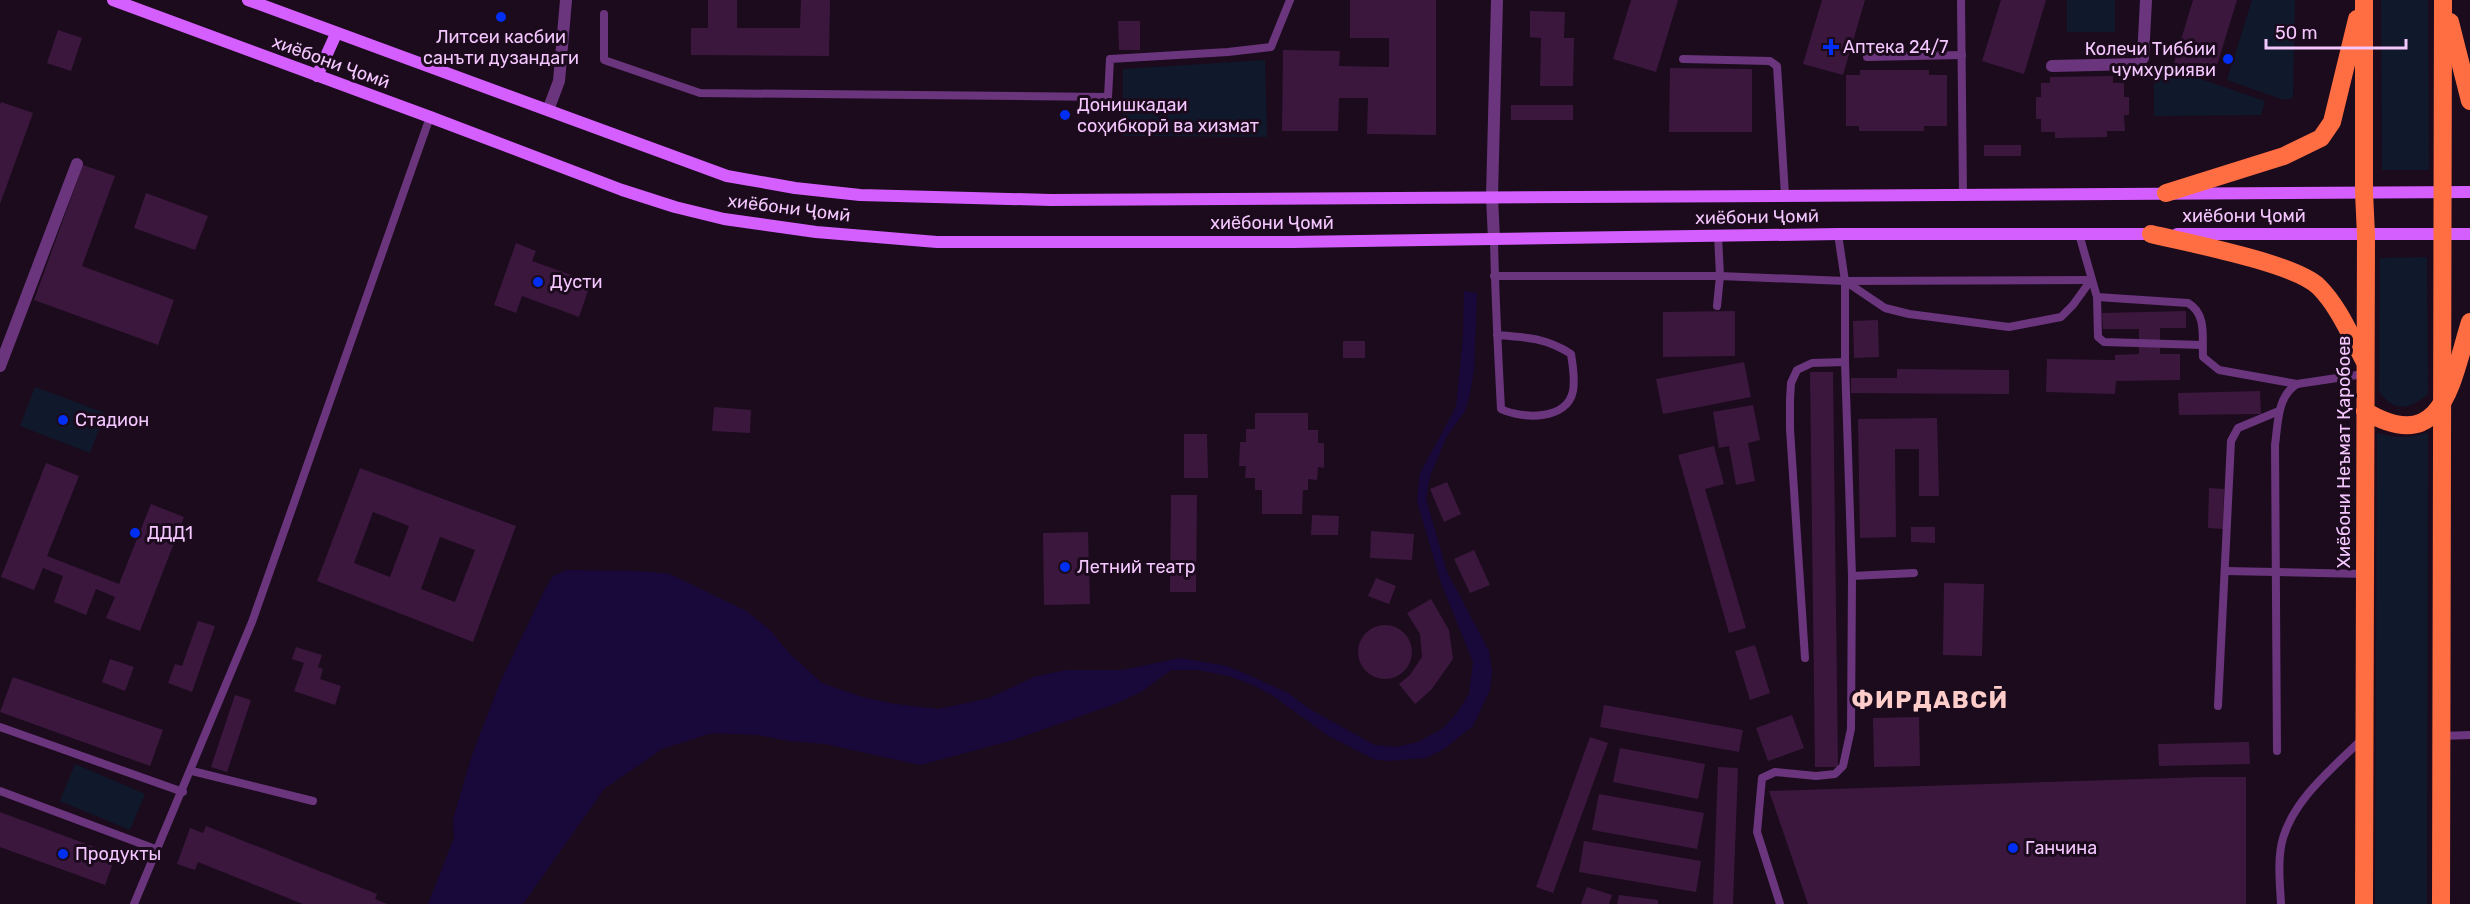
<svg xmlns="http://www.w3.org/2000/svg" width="2470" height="904" font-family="Rubik,sans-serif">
<rect width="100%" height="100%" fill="#1b0b1d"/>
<g fill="#0f192b">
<rect x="2067" y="0" width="48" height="32"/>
<path d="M2252 0H2295L2293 98 2284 100 2227 80Z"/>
<path d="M2381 0H2428L2429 170H2382Z"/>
<path d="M1265 60 1267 137 1123 136V69Z"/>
<path d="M2154 63 2265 101 2261 115 2154 116Z"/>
<path d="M2427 257 2428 394C2409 410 2394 413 2379 391L2380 258Z"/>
<path d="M35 387 105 413 90 453 20 426Z"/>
<path d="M2428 432 2427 904H2375L2377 433C2396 438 2409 439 2428 432Z"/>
<path d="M75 764 145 794 130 830 60 801Z"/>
</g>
<path fill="#19083a" d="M1464 291 1477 293 1474 370 1470 394 1465 411 1447 436 1430 476 1426 499 1447 572 1489 651 1492 672 1490 690 1473 726 1444 749 1426 758 1387 761 1373 759 1327 735 1273 696 1253 685 1228 676 1198 670H1171L1141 692 1115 704 1010 741 920 765 825 744 789 741 758 735 712 733 662 749 604 789 523 904H428L454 838 453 819 473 752 502 678 545 589 553 576 566 570 640 571 670 574 746 611 770 630 788 652 822 683 862 697 895 704 939 709 989 698 1034 677 1065 670H1123L1180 658 1227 666 1251 676 1288 693 1311 710 1375 745 1396 747 1418 742 1442 729 1457 713 1469 694 1473 662 1441 583 1417 501 1420 473 1456 407 1463 337Z"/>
<g fill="#3b173e" fill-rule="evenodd">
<path d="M708 0H737V28H800L801 0H830L829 56 691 55V28H708Z"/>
<path d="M1350 0H1436V135L1367 134 1368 98H1339L1338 131H1282L1283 50 1340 51 1339 66 1389 67V38H1350Z"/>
<path d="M1631 0H1678L1656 72 1613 59Z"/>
<path d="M1822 0H1865L1843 75 1803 64Z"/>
<path d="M2001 0H2046L2024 74 1982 61Z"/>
<path d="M2193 0H2237L2214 75 2174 63Z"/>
<path d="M1530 11 1565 12 1564 38H1574L1573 86H1540L1541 38 1530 37Z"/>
<path d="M1118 21H1140V50H1119Z"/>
<path d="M58 30 82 38 71 71 47 63Z"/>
<path d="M1670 68 1752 69V132H1669Z"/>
<path d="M1860 70H1929V75H1947V126H1924V131H1859V126H1846V75H1860Z"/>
<path d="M2113 76V83H2124V97H2129V115H2124L2125 131H2107V137L2055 138V132H2041V119H2036V97H2041V83H2050V77Z"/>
<path d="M1 102 33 113 0 204V105Z"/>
<rect x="1511" y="105" width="62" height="15"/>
<rect x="1984" y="145" width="37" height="11"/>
<path d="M83 165 115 176 82 266 174 300 158 345 34 300Z"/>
<path d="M146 193 208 216 195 250 134 228Z"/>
<path d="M516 243 536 251 532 261 591 282 579 317 522 296 516 313 494 305Z"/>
<path d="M1735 311V356L1663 357V312Z"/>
<path d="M2186 311V328H2160V354H2180V380L2116 381 2115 394 2046 392 2047 359 2115 360V355L2139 354V329H2103L2102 313Z"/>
<path d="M1878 320 1879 357 1854 358 1853 321Z"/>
<rect x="1343" y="341" width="22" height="17"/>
<path d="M1744 362 1751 397 1663 414 1656 379Z"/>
<path d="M1897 369 2009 370V394L1851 393V378H1897Z"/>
<path d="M1810 372H1833L1838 767H1815Z"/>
<path d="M2260 391 2261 414 2179 415 2178 393Z"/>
<path d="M1753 405 1760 440 1748 443 1755 481 1736 485 1729 446 1719 448 1713 412Z"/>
<path d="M714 407 751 410 750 433 712 431Z"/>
<path d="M1255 413H1308V430H1318V443H1324V468L1318 467 1317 480 1308 479V490H1303L1302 514H1262V490H1255V478H1245L1246 466H1239L1240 442H1246V429H1255Z"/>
<path d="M1937 418 1939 496H1919V449H1895L1896 537 1860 538 1858 419Z"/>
<path d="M1184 434H1207L1208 478H1184Z"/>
<path d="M1714 446 1724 484 1705 489 1746 628 1729 633 1678 455Z"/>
<path d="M46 463 79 476 47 556 119 584 151 504 184 517 140 631 106 618 115 597 96 589 86 615 54 602 63 576 43 568 34 590 1 577Z"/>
<path d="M360 468 516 526 473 642 317 581ZM373 512 409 526 390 577 354 563ZM440 537 475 550 455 602 421 589Z"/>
<path d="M1447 482 1461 514 1444 522 1430 489Z"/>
<path d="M2209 488 2224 489 2223 529 2208 528Z"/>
<path d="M1171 495H1197L1196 592H1170Z"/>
<path d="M1312 515 1339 516 1338 535H1311Z"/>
<path d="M1911 527H1935V543L1911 542Z"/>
<path d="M1371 531 1414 534 1412 560 1370 558Z"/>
<path d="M1088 532 1090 604 1044 605 1043 533Z"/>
<path d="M1474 550 1490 585 1470 593 1454 559Z"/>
<path d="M1376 578 1396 586 1389 604 1368 596Z"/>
<path d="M1944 583 1984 584 1982 656 1943 655Z"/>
<path d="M1431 599 1449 630 1453 659 1431 690 1415 704 1399 684 1410 675 1422 657 1420 634 1407 613Z"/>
<path d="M198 621 215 626 192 692 168 683 175 664 182 666Z"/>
<circle cx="1385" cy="652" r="27"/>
<path d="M1755 645 1770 693 1750 700 1735 651Z"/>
<path d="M296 647 322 655 318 667 323 669 320 679 341 686 335 705 294 691 304 663 292 659Z"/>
<path d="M110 659 134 667 125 691 102 682Z"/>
<path d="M13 677 163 730 150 766 0 712Z"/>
<path d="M235 695 251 700 227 772 211 767Z"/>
<path d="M1604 705 1743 730 1739 752 1600 727Z"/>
<path d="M1792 715 1804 748 1768 761 1756 728Z"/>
<path d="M1919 717 1920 766 1874 767 1873 718Z"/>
<path d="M1590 737 1608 743 1553 893 1536 887Z"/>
<path d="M2249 742 2250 764 2159 766 2158 744Z"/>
<path d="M1620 748 1705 764 1698 799 1613 782Z"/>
<path d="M1718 767 1738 768 1733 904H1713Z"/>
<path d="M2204 777H2246V904H1808L1769 791Z"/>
<path d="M1599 794 1704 813 1697 849 1592 830Z"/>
<path d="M0 812 116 855 105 885 0 847Z"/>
<path d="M206 826 377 894 375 899 387 904H303L198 862 195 870 177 864 190 828 203 833Z"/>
<path d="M1584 841 1701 861 1696 892 1579 872Z"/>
<path d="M1587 887 1612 895 1609 904H1581Z"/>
<path d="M1619 895 1658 900V904H1617Z"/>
</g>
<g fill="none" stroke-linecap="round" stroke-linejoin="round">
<g stroke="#6b357d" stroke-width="8">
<path d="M1961 0 1963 194"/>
<path d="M604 14V60L700 93 1108 97 1110 59 1228 52 1271 47 1290 0"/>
<path d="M1867 57 1962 55"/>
<path d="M1683 59 1770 61 1777 66 1785 195"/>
<path d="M2079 234 2097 297 2188 303C2207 314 2202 337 2203 357L2219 370 2297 384"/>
<path d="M1494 239C1495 296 1498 353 1501 409 1522 419 1567 421 1573 391 1575 380 1573 366 1571 354 1546 338 1526 337 1497 335"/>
<path d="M1494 276H1720L1845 281 2091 280"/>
<path d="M1845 281 1885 308 1909 314 2009 327 2061 317 2073 305 2091 280"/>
<path d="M2097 297 2098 337 2104 342 2202 345"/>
<path d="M1717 306 1720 276 1718 235"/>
<path d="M2225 571 2365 574"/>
<path d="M1852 576 1914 573"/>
<path d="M1805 658 1790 429V399L1791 383 1797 370 1812 363 1845 362"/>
<path d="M2218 706 2231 441 2238 428 2279 411"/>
<path d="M0 727 183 792"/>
<path d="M2442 736 2470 735"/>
<path d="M2277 751 2275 445C2278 424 2277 396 2297 384L2364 374"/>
<path d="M192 771 313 801"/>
<path d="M0 791 158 850"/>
<path d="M134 904 252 622 430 117"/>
<path d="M1780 904 1757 832 1762 778 1775 772 1816 776 1835 774 1843 766 1851 729 1852 576 1845 362V281L1838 234"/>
<path d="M2281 904C2280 883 2277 859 2283 838 2295 798 2332 769 2361 740"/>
</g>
<g stroke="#6b357d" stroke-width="12">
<path d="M2052 66 2138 64 2143 58 2146 0"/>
<path d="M550 105 559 81 566 0"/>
<path d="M1494 239 1492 197 1497 0"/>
<path d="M0 366 77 164"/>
</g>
<g stroke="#d55eff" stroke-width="12">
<path d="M113 0 430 117 622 190 675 207 724 219 816 232 937 242H1293L1838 234H2157"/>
<path d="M248 0 727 176 795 188 860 195 1051 200 2470 192"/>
<path d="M317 76 336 34"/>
<path d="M2177 234H2470"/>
</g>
<g stroke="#ff6e42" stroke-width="18">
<path d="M2450 22 2470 101"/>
<path d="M2166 193 2284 156 2321 138 2332 122 2357 19"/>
<path d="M2151 234C2188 243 2295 263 2319 287 2339 307 2351 337 2365 362"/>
<path d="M2365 411C2444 458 2452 379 2470 322"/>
<path d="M2364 904 2366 235 2364 192V0"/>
<path d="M2441 904 2443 0"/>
</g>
</g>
<g fill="#002ef2" stroke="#1b0b1d" stroke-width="2">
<circle cx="501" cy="17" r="6"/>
<path d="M1828 38h6v6h6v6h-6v6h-6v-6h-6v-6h6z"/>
<circle cx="2228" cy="59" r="6"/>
<circle cx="1065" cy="115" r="6"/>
<circle cx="538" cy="282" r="6"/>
<circle cx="63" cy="420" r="6"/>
<circle cx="135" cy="533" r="6"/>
<circle cx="1065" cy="567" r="6"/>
<circle cx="2013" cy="848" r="6"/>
<circle cx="63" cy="854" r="6"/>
</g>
<g text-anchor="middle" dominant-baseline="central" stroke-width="6" stroke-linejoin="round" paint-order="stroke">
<g font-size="18" fill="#f5c7ff" stroke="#1b0b1d" text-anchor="start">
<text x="501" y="37" text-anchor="middle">Литсеи касбии<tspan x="501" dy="21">санъти дузандаги</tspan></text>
<text x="1843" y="47">Аптека 24/7</text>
<text x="2216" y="49" text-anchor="end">Колечи Тиббии<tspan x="2216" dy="21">чумхурияви</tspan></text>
<text x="1077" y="105">Донишкадаи<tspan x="1077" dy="21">соҳибкорӣ ва хизмат</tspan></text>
<text x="550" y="282">Дусти</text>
<text x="75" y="420">Стадион</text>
<text x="147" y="533">ДДД1</text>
<text x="1077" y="567">Летний театр</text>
<text x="2025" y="848">Ганчина</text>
<text x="75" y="854">Продукты</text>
</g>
<g font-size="18" fill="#f5c7ff" stroke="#1b0b1d">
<text transform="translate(331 62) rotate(20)">хиёбони Ҷомӣ</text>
<text transform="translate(789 208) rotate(7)">хиёбони Ҷомӣ</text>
<text x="2244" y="216">хиёбони Ҷомӣ</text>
<text transform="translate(1757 217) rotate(-1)">хиёбони Ҷомӣ</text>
<text x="1272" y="223">хиёбони Ҷомӣ</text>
<text transform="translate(2344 452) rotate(-90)">Хиёбони Неъмат Қаробоев</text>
</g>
<g font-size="24" font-weight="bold" letter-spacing="1.5" fill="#ffcdc9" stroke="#1b0b1d">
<text x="1930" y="700">ФИРДАВСӢ</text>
</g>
</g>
<path d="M2266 39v9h140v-9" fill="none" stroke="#f5c7ff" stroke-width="3"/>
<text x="2275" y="39" font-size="18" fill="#f5c7ff" stroke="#1b0b1d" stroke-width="4.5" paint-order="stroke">50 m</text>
</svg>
